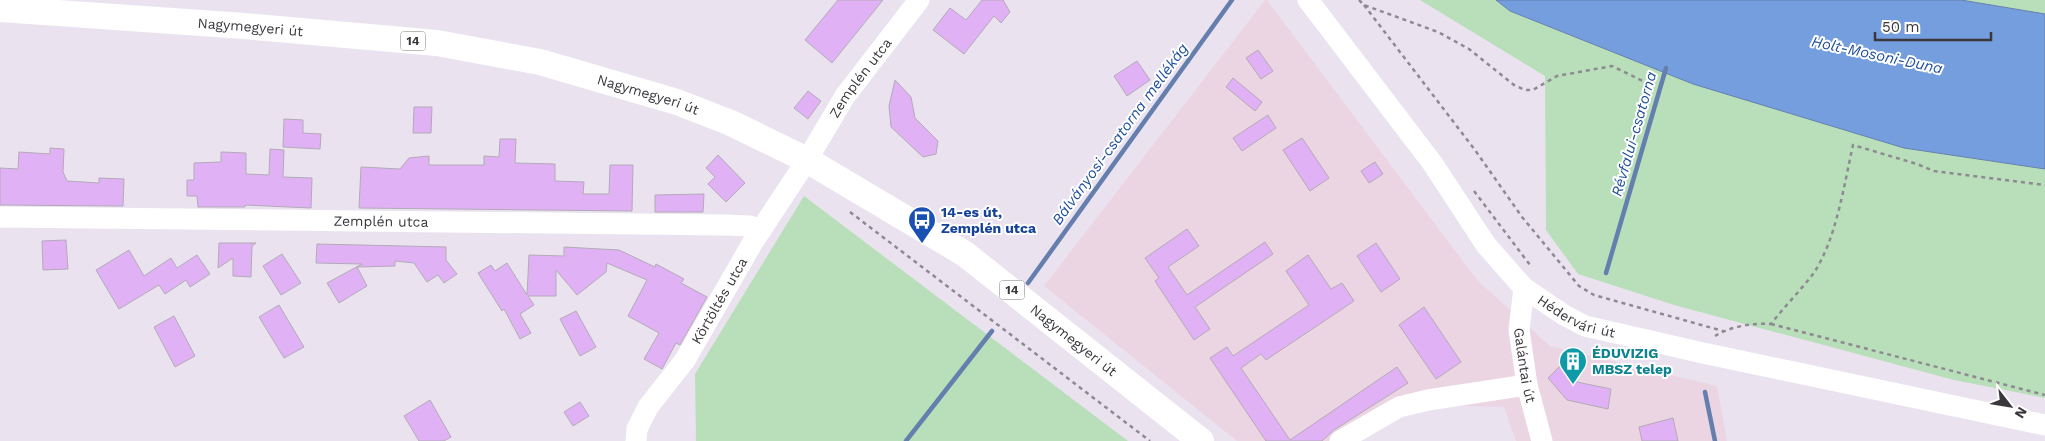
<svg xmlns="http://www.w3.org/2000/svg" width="2045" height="441" font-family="'Work Sans',sans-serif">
<rect width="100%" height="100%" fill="#ebe2f0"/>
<path fill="#ebd5e2" d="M1265 0H1267L1478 281 1550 346 1717 386 1727 441H1516L1504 407 1411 405 1349 441H1237L1044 286Z"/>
<g fill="#b8dfb9">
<path d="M1420 0H1496L1510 11 1693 84 1904 148 2045 169V398L1954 380 1674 305 1578 274 1546 230 1545 76Z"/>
<path d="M1961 0H2045V14Z"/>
<path d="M804 196 1128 441H696L695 374Z"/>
</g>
<path fill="#759ede" stroke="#647fae" d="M1496 0H1961L2045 14V169L1904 148 1693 84 1510 11Z"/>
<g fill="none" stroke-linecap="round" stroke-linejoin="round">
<g stroke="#647fae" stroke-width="4.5">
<path d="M1606 273 1666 68"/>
<path d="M1028 283 1232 0"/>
<path d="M1705 392 1715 441"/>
<path d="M906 441 992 331"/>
</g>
</g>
<g fill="#e0b2f5" stroke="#b3aab7">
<path d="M838 0H883L832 63 805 40Z"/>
<path d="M982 0H1003L1010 12 1001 23 994 16 964 54 933 30 950 8 966 20Z"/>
<path d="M1258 50 1273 71 1261 79 1246 58Z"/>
<path d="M1137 61 1150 80 1127 96 1114 76Z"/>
<path d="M1233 78 1262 102 1255 111 1226 87Z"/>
<path d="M895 80 911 97 915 118 938 141 936 154 923 157 891 127 889 106Z"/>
<path d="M808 91 821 101 808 119 794 108Z"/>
<path d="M414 107H432L431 133H413Z"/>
<path d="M1268 115 1276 128 1242 151 1233 138Z"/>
<path d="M284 119 303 120V133L321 134 320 149 283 147Z"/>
<path d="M1302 138 1329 178 1310 191 1283 150Z"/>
<path d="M500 139H516L515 163 555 164V181L584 182 583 194H609L610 165H633L632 211 359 208 361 167 400 169 409 158 429 156V165H484V156L499 157Z"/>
<path d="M50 148 64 149 63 172 67 181 99 183V178L124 179 123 206 0 205V168L18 169 19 152 50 154Z"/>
<path d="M270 149 284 150 283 177 312 178 311 208 245 205V207H198L197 196H187V180H194V163L221 162V152L246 153V174L269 175Z"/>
<path d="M718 155 745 183 726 202 708 184 715 177 706 168Z"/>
<path d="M1375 162 1383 174 1369 183 1361 171Z"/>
<path d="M704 194 703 212H655V195Z"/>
<path d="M1187 229 1199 246 1168 267 1187 295 1265 242 1273 254 1195 307 1210 329 1194 340 1155 281 1159 278 1145 258Z"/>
<path d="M66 240 68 269 43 270 42 241Z"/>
<path d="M219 243H256L252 246 251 277 233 276V258L218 268Z"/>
<path d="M1376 243 1400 279 1381 292 1357 256Z"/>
<path d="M317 244 446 247V260L457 274 444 283 438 275 427 282 414 263 395 261V266L357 267 367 286 339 303 327 283 362 264 316 263Z"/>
<path d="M564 247 619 250 655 267 656 264 684 279 681 283 707 297 680 345 676 343 662 369 644 359 659 333 628 316 647 280 607 263 606 272 577 295 556 270V296H528L534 305 520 314 531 333 520 339 504 309 502 311 478 273 491 265 495 271 507 263 527 295 529 255 564 256Z"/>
<path d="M129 250 144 276 171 258 177 268 197 255 210 274 190 287 186 280 165 294 159 285 119 309 96 270Z"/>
<path d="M282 254 301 283 281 295 263 266Z"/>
<path d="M1308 255 1331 289 1342 283 1354 301 1266 360 1261 354 1241 368 1290 440 1397 367 1408 383 1334 430 1322 441H1266L1210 358 1227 347 1233 356 1309 305 1286 271Z"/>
<path d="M279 305 304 347 284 358 259 317Z"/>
<path d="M1424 307 1461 362 1436 379 1399 325Z"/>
<path d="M576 311 596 347 580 356 560 319Z"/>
<path d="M174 316 195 356 175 367 154 327Z"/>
<path d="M1560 366 1572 381 1611 389 1608 409 1567 400 1548 378Z"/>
<path d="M430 400 451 437 444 441H419L404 416Z"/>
<path d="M580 402 589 416 573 426 564 412Z"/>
<path d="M1673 418 1678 441H1642L1639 427Z"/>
</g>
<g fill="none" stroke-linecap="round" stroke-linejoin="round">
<g stroke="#8f8993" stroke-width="2.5" stroke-dasharray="4 4" stroke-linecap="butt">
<path d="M1359 0 1364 5 1438 32 1469 49 1514 85 1525 90H1533L1557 76 1612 66 1649 84"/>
<path d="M1364 5 1475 150 1522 217 1579 286 1594 295 1723 331"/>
<path d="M1474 191 1530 265"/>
<path d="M850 212 1150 441"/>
<path d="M1771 324 2045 395"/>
<path d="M1715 336C1731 326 1753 323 1771 324 1784 307 1800 291 1813 274 1836 241 1844 185 1853 145L1917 164 1934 171 2045 185"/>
</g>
<g stroke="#fff" stroke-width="21">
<path id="s1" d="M1308 0 1433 164 1486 245 1524 288 1564 315 1585 326 1703 353 2045 425"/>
<path id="s2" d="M0 217 725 225 750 226 761 230"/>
<path id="s3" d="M1524 288 1519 330 1527 385 1542 441"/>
<path id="s4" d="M636 441 637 429 648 407 685 360 753 242 807 160 845 96 919 0"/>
<path d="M1340 441 1399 407 1428 400 1527 385"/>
</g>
<path stroke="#fff" stroke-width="26" id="s5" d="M0 9 244 26 437 43 540 62 677 102 731 123 807 160 965 254 1201 441"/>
</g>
<defs>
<g id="bus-pin" transform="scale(1.4375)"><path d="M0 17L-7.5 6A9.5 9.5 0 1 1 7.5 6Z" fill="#1a4fb4" stroke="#fff"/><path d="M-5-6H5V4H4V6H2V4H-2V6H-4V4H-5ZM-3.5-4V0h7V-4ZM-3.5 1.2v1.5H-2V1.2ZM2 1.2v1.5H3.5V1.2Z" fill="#fff"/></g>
<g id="building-pin" transform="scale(1.4375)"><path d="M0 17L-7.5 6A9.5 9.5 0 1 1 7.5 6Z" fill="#0f9aa8" stroke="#fff"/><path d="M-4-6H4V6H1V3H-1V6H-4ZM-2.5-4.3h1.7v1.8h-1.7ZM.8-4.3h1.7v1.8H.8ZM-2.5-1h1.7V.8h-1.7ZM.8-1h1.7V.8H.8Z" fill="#fff"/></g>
</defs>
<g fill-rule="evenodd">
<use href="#bus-pin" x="922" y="220"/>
<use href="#building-pin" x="1573" y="361"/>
</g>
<g text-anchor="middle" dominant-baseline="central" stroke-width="4" stroke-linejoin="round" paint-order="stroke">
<g fill="#fff" stroke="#767477" stroke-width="1">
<rect x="400.5" y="31.5" width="25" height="19" rx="4"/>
<rect x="999.5" y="280.5" width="25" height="19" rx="4"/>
</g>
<g font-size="12" font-weight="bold" fill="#3b383d">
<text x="413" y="41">14</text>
<text x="1012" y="290">14</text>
</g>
<g font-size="14" fill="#3b383d" stroke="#fff">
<text stroke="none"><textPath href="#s5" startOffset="251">Nagymegyeri út</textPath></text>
<text stroke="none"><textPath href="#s4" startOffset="429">Zemplén utca</textPath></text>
<text stroke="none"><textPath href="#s5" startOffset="656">Nagymegyeri út</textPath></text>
<text stroke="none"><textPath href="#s2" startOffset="381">Zemplén utca</textPath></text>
<text stroke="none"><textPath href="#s4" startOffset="165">Körtöltés utca</textPath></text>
<text stroke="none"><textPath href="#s1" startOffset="421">Hédervári út</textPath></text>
<text stroke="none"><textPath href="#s5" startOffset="1151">Nagymegyeri út</textPath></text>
<text stroke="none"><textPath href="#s3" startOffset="78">Galántai út</textPath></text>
</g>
<g font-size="14" font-weight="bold" fill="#164399" stroke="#fff" text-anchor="start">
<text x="941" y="212">14-es út,<tspan x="941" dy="16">Zemplén utca</tspan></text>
</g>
<g font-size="14" font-weight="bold" fill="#0d838f" stroke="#fff" text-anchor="start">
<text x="1592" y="353">ÉDUVIZIG<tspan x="1592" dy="16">MBSZ telep</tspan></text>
</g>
<g font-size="15" font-style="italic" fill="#20509c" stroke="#fff">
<text transform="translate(1877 55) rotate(12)">Holt-Mosoni-Duna</text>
<text transform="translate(1120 134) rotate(-54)">Bálványosi-csatorna mellékág</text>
<text transform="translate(1634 134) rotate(-74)">Révfalui-csatorna</text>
</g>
</g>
<g transform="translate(2010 406) rotate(121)" stroke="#ffffff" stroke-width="4" paint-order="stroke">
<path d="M0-4L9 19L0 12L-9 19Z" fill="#3b383d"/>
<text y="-8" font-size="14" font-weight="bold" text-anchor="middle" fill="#3b383d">N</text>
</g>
<path d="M1875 32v8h116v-8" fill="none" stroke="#3b383d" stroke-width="2.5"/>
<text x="1882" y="32" font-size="15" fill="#3b383d" stroke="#ffffff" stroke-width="4" paint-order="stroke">50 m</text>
</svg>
